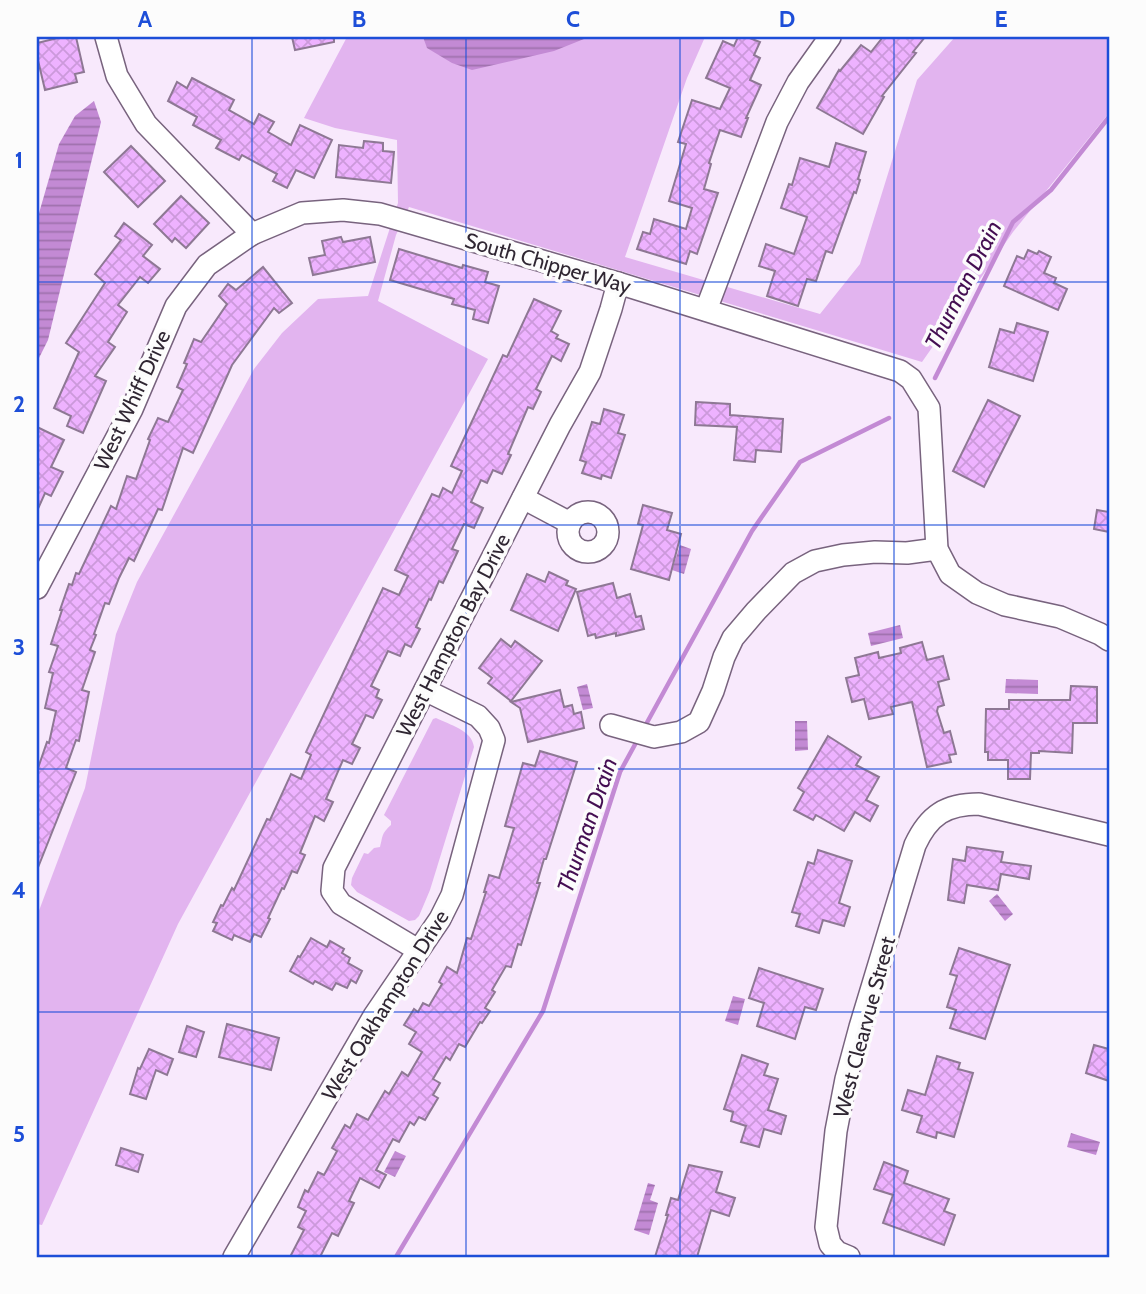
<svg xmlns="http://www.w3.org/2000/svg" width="1146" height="1294" font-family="Cabin,sans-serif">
<defs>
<pattern id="water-rules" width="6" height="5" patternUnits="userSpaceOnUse" patternTransform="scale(1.75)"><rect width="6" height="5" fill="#c38ad4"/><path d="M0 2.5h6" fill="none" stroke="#9f71ad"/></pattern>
<pattern id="building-cross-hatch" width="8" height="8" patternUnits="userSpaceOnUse" patternTransform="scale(1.75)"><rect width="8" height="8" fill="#eeb2ff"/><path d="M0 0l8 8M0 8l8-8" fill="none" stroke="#cc99db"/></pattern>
</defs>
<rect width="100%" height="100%" fill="#f8e9fc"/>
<g fill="#e2b4ef">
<path d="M347 37H705L687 78 625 257 820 314 860 264 917 80 955 37H1109V113L1013 232 922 362 409 207 396 235 378 301 488 359 178 924 42 1225 37 1224V916L85 788 116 634 137 582 254 369 282 333 318 299 368 296 398 203 397 140 335 128 304 118Z"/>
<path d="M436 718C450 725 472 730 474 747L430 890 419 916 415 920 409 921 357 892 351 885 352 878 364 853 368 854 374 848 380 847C383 836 381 834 391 825V821L384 815 433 719Z"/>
</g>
<g fill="url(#water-rules)">
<path d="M423 37H589L554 51 472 70 452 63 427 48Z"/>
<path d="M94 101 101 122 48 340 37 362V220L59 144 75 116Z"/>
<path d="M680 545 691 549 684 574 672 570Z"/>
<path d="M900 625 903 638 871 646 868 633Z"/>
<path d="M1006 679 1038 680V694L1005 693Z"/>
<path d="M587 684 593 708 583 710 577 687Z"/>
<path d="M795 721H807L808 750 795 751Z"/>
<path d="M997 894 1013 914 1005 921 989 901Z"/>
<path d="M733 996 745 999 738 1025 725 1021Z"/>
<path d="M1071 1133 1100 1142 1096 1155 1067 1147Z"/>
<path d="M395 1151 406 1156 395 1177 384 1172Z"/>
<path d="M648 1183 655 1185 650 1200 658 1203 649 1235 634 1230Z"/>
</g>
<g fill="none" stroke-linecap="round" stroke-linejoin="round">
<g stroke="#c38ad4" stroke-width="4.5">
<path d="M935 378 1013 222 1051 190 1109 117"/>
<path d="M644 728 752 531 800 462 889 418"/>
<path d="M396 1257 543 1011 620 772 638 739"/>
</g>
</g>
<g fill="url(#building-cross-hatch)" stroke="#8e7894" stroke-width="2">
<path d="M62 37H76L84 72 75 74 77 82 45 90 37 56V43Z"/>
<path d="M292 37H334V42L295 50Z"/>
<path d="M738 37H747L760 42 754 55 760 58 750 80 761 85 746 118H748L741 137 720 130 709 163 711 164 704 189 718 193 697 254 690 251 686 264 637 249 643 232 650 234 654 219 686 229 692 208 669 201 686 144 678 142 692 100 720 109 730 88 706 78 723 41 734 46Z"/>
<path d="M883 37H925L913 52 916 53 882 96 884 97 863 134 817 108 839 70 840 71 861 45 871 52Z"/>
<path d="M192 78 234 100 229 110 254 124 259 114 274 122 268 132 291 145 300 125 332 140 314 178 296 170 287 188 273 181 277 174 242 155 239 160 216 148 221 140 193 125 197 117 168 101 177 82 187 88Z"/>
<path d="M364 141 383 143V151L394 152 391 183 336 177 339 145 363 148Z"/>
<path d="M836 143 866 152 858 179 860 180 856 193 854 192 832 253 826 251 816 281 807 279 798 306 767 296 775 271 759 266 766 244 794 254 807 217 781 208 789 184 792 185 800 158 829 167Z"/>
<path d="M131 146 165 181 138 207 104 172Z"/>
<path d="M181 196 209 223 186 248 175 238 172 242 154 224Z"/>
<path d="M124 223 152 245 143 256 160 269 148 283 140 277 118 305 127 312 108 342 115 347 95 376 106 381 83 433 67 426 71 416 54 408 79 352 66 343 105 283 95 274 121 240 115 236Z"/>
<path d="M341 237 343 242 370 237 375 262 313 275 309 258 325 255 322 241Z"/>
<path d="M399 249 462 268 463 265 488 272 485 282 499 286 488 323 473 319 475 310 452 304 454 299 390 280Z"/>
<path d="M1028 250 1037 254 1039 251 1051 257 1044 273 1056 278 1054 283 1067 289 1058 310 1004 286 1017 256 1024 259Z"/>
<path d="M263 267 292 303 279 313 274 308 232 365 193 453 183 448 162 510 158 509 134 561 129 558 119 578 109 604 105 603 94 634 96 635 90 650 95 652 82 690 89 692 79 741 76 740 66 768 76 772 37 870V771L47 742 49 743 56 711 45 708 53 673 49 672 58 646 51 644 62 610H60L69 584 72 585 76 573 79 574 111 506 116 509 127 476 136 479 150 440 148 439 158 418 168 422 183 390 177 387 187 364 184 363 194 339 201 342 227 304 219 296 228 284 236 290Z"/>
<path d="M534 299 561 311 551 331 558 335 556 338 569 344 561 361 552 356 536 389 541 392 533 409 528 407 508 454 511 455 502 474 493 470 487 483 481 480 471 502 483 508 474 528 464 524 452 549 458 551 443 583 439 581 431 600 429 599 416 627 420 629 411 647 405 644 400 656 388 651 371 686 379 690 376 697 382 700 373 718 366 715 352 744 360 748 352 764 343 760 326 799 333 802 324 821 315 816 300 853 305 855 297 873 292 871 284 889 282 888 268 918 270 919 261 937 254 934 250 942 234 935 232 940 213 931 217 923 213 922 221 905 223 906 232 888 234 890 267 819 270 820 291 774 301 779 311 755 306 752 383 588 399 595 408 576 395 570 432 494 439 497 443 488 452 493 462 471 451 466 503 355 507 357Z"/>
<path d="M1017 323 1048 332 1033 381 989 367 1000 329 1014 333Z"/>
<path d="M988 400 1020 416 984 487 953 471Z"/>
<path d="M696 402 730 404V415L783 419 781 452 756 450 755 462 734 460 737 427 695 425Z"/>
<path d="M604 409 624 415 618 433 625 435 611 478 602 475 601 479 582 473 586 462 580 460 592 422 600 424Z"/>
<path d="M37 427 64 440 51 467 63 472 51 496 45 493 37 511Z"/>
<path d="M643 505 672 513 667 530 681 534 669 580 631 569 643 525 638 524Z"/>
<path d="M1097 510 1109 512V532L1094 529Z"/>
<path d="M549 572 568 581 566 585 576 589 558 631 511 610 527 574 545 582Z"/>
<path d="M613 583 617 598 630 594 636 617 641 616 644 629 616 636V633L596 638 595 634 588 636 577 592Z"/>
<path d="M501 639 511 647 515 641 542 661 511 701 488 683 492 678 479 668Z"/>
<path d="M922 642 927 660 943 656 949 679 938 682 944 705 938 707 937 711 944 733 950 731 956 754 949 755 951 762 927 767 912 702 891 707 893 714 869 719 864 699 852 702 846 678 859 675 855 658 878 652 879 658 901 653 900 648Z"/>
<path d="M1071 686 1097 687V723H1073L1072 753 1039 751V753H1031L1030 779H1008V760H988V752H985L986 709H1009V700H1070Z"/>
<path d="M560 690 564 707 572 705 574 714 581 712 584 728 528 742 520 708 511 702Z"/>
<path d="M828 736 861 757 856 765 879 777 866 800 878 806 870 821 855 812 844 831 816 815 813 820 794 810 804 792 798 788Z"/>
<path d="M540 751 577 762 546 859H544L537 883H540L521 945 518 944 511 967 506 966 492 990 495 992 485 1008 490 1011 482 1023 480 1022 465 1047 459 1044 450 1060 446 1057 433 1079 440 1083 433 1095 438 1098 425 1120 419 1117 414 1125 410 1122 399 1142 393 1139 376 1170 386 1175 379 1188 360 1178 349 1201 354 1203 338 1236 332 1233 320 1257H290L304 1230 298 1227 306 1211 298 1207 305 1190 308 1192 318 1172 324 1175 337 1151 332 1148 345 1125 350 1128 357 1114 368 1120 385 1091 389 1094 402 1072 408 1076 422 1052 409 1044 416 1032 404 1025 414 1009 418 1012 423 1003 429 1006 442 984 439 982 447 967 457 973 467 938 471 939 486 892H484L489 875 499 878 514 828 505 826 523 763 535 766Z"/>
<path d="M967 847 1003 852 1001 862 1031 866 1029 879 1001 874 998 890 967 885 964 903 948 900 953 859 965 861Z"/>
<path d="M818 850 852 861 839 903 850 907 844 926 823 920 819 933 796 926 800 914 792 912 808 862 814 864Z"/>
<path d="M311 938 327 947 330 941 344 949 342 953 350 958 348 963 362 971 356 983 351 980 347 988 336 983 332 990 315 981 313 984 290 971 298 956 300 957Z"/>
<path d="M959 948 1010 965 985 1039 950 1028 956 1010 947 1007 957 976 950 974Z"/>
<path d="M759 968 823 989 816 1010 805 1007 795 1039 757 1026 764 1003 749 998Z"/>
<path d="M227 1024 279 1038 271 1070 219 1057Z"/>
<path d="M187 1026 204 1032 196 1057 179 1052Z"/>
<path d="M1094 1045 1109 1049V1081L1086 1073Z"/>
<path d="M149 1049 173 1059 167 1075 156 1070 146 1099 130 1094 138 1068 140 1069Z"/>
<path d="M742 1055 768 1064 764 1075 778 1079 768 1110 786 1116 781 1134 764 1129 759 1147 741 1142 746 1126 731 1121 733 1112 724 1109Z"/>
<path d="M937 1056 960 1063 958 1069 973 1073 954 1137 937 1132 936 1138 917 1132 922 1116 902 1110 908 1090 925 1095Z"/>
<path d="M121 1148 143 1155 138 1172 116 1165Z"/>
<path d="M884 1162 908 1171 904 1183 949 1199 944 1211 955 1215 944 1245 883 1223 893 1195 874 1189Z"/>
<path d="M689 1165 722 1172 716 1192 735 1198 729 1216 711 1210 697 1257H655L668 1215H666L671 1198 678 1200Z"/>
</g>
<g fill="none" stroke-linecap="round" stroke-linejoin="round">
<g stroke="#78637e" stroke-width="24">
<g id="minor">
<path d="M106 37 117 76 146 124 252 234 302 213 343 210 380 214 618 283 900 371 911 379 929 408 937 549 950 574 977 593 1005 605 1060 617 1100 634 1109 640"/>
<path d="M706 310 777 122 798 82 830 37"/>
<path d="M523 498 570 523"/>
<circle cx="588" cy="532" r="20"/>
<path d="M37 588 132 409 176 306 207 265 252 234"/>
<path d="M611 725 654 737 681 732 699 722 713 691 724 657 733 638 756 611 793 573 815 561 843 555 875 552 907 553 937 549"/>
<path d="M418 950 341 904 332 891 334 868 560 425 590 372 611 309 618 283"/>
<path d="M234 1257 374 1016 440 919 452 895 494 740 489 728 478 716 425 690"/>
<path d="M849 1257 837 1252 830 1244 826 1227 836 1131 846 1079 860 1027 915 845C929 815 946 804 979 804L1109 835"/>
</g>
</g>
<use href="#minor" stroke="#fff" stroke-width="21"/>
</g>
<path fill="none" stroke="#1d4ed8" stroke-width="2" stroke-opacity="0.55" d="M252 37V1257M466 37V1257M680 37V1257M894 37V1257M37 282H1109M37 525H1109M37 769H1109M37 1012H1109"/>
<g text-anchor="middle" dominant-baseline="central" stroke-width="7" stroke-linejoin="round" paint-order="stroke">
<g font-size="21" fill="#2f2632" stroke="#fcfcfc">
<text transform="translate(548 263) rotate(16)">South Chipper Way</text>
<text transform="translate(132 400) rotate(-65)">West Whiff Drive</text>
<text transform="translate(453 635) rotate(-63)">West Hampton Bay Drive</text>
<text transform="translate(385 1005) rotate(-58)">West Oakhampton Drive</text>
<text transform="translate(864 1027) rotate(-75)">West Clearvue Street</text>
</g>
<g font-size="23" font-style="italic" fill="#440e52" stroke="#fcfcfc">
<text transform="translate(963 285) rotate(-63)">Thurman Drain</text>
<text transform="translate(587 825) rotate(-71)">Thurman Drain</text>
</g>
</g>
<rect width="1146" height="1294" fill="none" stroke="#fcfcfc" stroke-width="77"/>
<rect x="38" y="38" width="1070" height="1218" fill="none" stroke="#1d4ed8" stroke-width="2.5"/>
<g font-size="23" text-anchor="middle" font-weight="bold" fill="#1d4ed8">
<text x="145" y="27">A</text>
<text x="359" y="27">B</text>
<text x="573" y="27">C</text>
<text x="787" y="27">D</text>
<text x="1001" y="27">E</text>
<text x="19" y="168">1</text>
<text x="19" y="412">2</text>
<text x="19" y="655">3</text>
<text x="19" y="898">4</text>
<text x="19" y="1142">5</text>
</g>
</svg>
